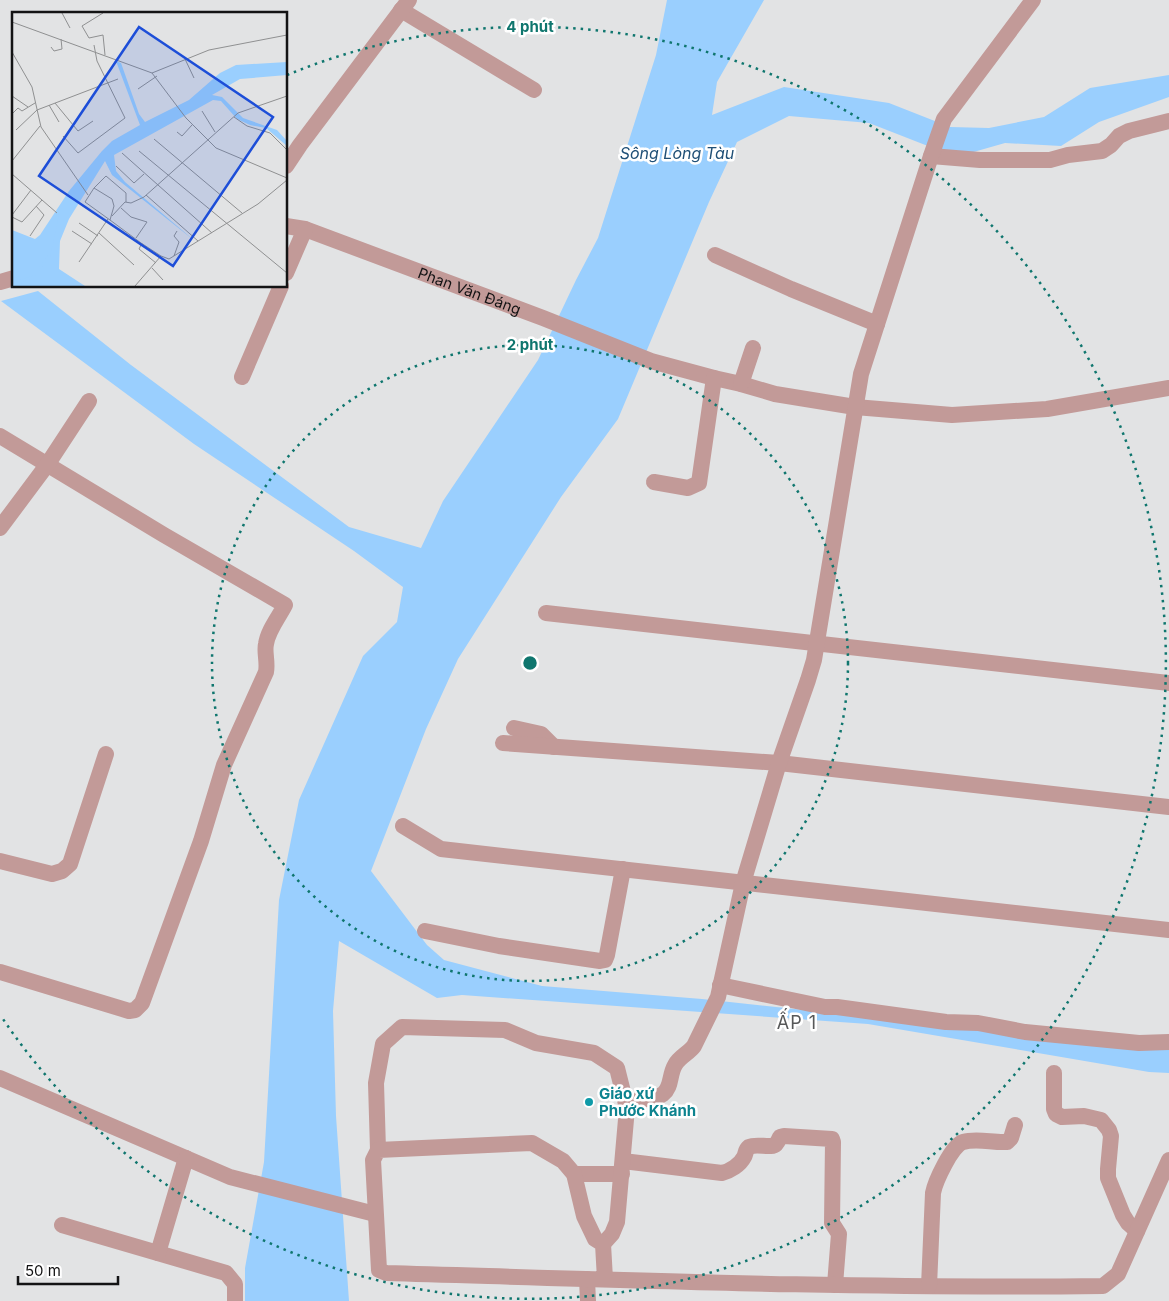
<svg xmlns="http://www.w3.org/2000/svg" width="1169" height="1301" font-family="Inter,sans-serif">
<rect width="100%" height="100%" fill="#e2e3e4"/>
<path fill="#9acffe" d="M667 0H764L717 82 712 115 784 87 889 103 950 127 989 128 1044 117 1090 88 1169 75V97L1099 122 1061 146 1005 143 956 157 869 123 789 116 737 142 709 202 618 419 561 497 458 659 426 729 371 871 427 945 444 960 542 986 702 999 1169 1049V1073L1149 1072 868 1024 462 995 437 998 339 941 333 1011 336 1116 349 1301H245V1268L264 1162 279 900 299 800 363 656 397 622 403 587 354 551 194 444 1 301 38 291 131 365 349 527 421 548 443 501 538 360 576 280 598 238 656 55Z"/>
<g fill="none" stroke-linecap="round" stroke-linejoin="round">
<g stroke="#c29a98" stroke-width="16">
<path d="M401 10 534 90"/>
<path d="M931 156 980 160H1050L1068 155 1102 151 1111 145 1119 136 1129 131 1169 121"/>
<path d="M286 166 300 145 409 0"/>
<path id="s1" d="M286 226 305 229 543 318 651 361 714 378 741 384 775 394 855 407 952 415 1047 409 1169 388"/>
<path d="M715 255 791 289 877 324"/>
<path d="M286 273 305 229"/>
<path d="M0 282 14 278"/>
<path d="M242 377 281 286"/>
<path d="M741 384 753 348"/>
<path d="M0 436 164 535 285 605C279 617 268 630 266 644 264 652 268 662 266 672L224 765 201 841 142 1003 135 1010 129 1011 0 972"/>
<path d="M654 482 688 488 699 483 714 378"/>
<path d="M0 528 47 465 89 401"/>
<path d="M546 613 1169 683"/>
<path d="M514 728 541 734 554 747"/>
<path d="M503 743 779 763 1169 807"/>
<path d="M403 826 441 849 1169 930"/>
<path d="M0 861 52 874 62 871 70 864 106 754"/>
<path d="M425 931 499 946 600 961 605 960 607 955 623 869"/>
<path d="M720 985 825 1007H837L946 1022 978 1023 1025 1032 1139 1043 1169 1042"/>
<path d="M1054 1073V1109L1056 1114 1062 1117 1084 1116 1101 1120 1109 1130 1111 1136 1108 1169V1178L1123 1215 1128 1223 1137 1231"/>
<path d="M0 1078 230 1177 375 1214"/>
<path d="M378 1150 376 1083 383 1044 402 1027 505 1030 536 1043 594 1053 617 1068 627 1108"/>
<path d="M623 1161 722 1173C730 1171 740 1165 744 1157 746 1154 745 1150 749 1147 757 1143 771 1149 776 1144 778 1142 779 1139 780 1137L784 1136 832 1139 833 1142 832 1223 839 1234 835 1285"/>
<path d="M574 1174H622"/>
<path d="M62 1225 226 1273 235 1284V1301"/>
<path d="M603 1244 612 1234 617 1222 627 1108C634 1096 652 1102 663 1094 672 1087 669 1075 675 1065 679 1057 689 1053 694 1046L718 997 743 883 779 763 808 680 814 660 861 374 931 156 944 119 1033 0"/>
<path d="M158 1253 186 1158"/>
<path d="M587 1279 588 1301"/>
<path d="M605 1279 603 1244 595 1239 584 1216 574 1174 563 1161 532 1143 378 1150 373 1160 379 1270 386 1273C625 1280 864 1289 1103 1286L1118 1274 1169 1160"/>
<path d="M929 1286 933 1193C935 1182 952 1145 963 1142 977 1138 993 1143 1007 1142L1011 1138 1015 1125"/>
</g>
</g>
<g fill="none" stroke="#0f766e" stroke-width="2.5" stroke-dasharray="2.5 5">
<circle cx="530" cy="663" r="318"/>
<path d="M287 75A636 636 0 1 1 3 1019"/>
</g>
<circle fill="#0f9aa8" stroke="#fff" stroke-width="2" cx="589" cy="1102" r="5"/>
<g text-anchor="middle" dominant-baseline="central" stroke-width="5" stroke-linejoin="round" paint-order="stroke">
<g font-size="15" fill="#131314" stroke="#fff">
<text stroke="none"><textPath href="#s1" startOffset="195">Phan Văn Đáng</textPath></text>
</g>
<g font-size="15" font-weight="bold" fill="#0d838f" stroke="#fff" text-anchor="start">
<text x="599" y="1093">Giáo xứ<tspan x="599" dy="17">Phước Khánh</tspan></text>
</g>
<g font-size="16" font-style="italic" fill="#205077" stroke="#fff">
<text x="677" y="153">Sông Lòng Tàu</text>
</g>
<g font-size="18" letter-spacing="1" fill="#575859" stroke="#fff">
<text x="797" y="1022">ẤP 1</text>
</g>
</g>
<g transform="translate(12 12)">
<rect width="275" height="275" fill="#e2e3e4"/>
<path d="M104 49 109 51 127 102 133 110 177 88 208 61 224 53 275 50V63L228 67 200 83 210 85 231 106 265 118 275 129V134L254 116 238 113 225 107 209 89 201 88 102 143 104 159 113 170 184 230 100 163 93 149 57 207 48 229 47 257 73 274H0V218L23 227 28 223 57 179 90 139 100 129 128 113Z" fill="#9acffe"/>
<path fill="none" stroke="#9acffe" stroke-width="2.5" d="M0 265 19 274M0 272 21 265 37 244 46 202"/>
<path fill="none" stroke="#8f9091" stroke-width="1" d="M50 1 58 16M91 1 70 14 77 26 91 23 93 43M0 10 140 61 174 106 204 136 275 166M39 35 42 39 50 37 49 27M0 40 20 75 29 115 76 183M173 47 182 66M140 61 197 38 275 23M126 77 145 64M0 84 16 95M43 91 66 119 81 109M37 93 47 110M190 99 203 120M0 102 6 96 10 99 23 91M222 105 235 114 258 121 275 138M4 118 25 98 106 67M165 120 170 124 180 113M51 124 66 141 113 106 85 49 82 33M142 127 230 201M127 139 275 261M110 141 200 221M0 149 28 114M104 154 122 171 132 162M0 162 45 201M82 176 94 164 114 181V190M134 183 186 229M109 196 119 205 135 210 124 226M0 203 19 178M100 204 113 190 119 191 132 185 226 101 275 84M0 205 10 210 30 188M98 208 102 194 100 187 82 176 73 190 98 208 129 231 149 244 157 247 246 192 275 168M67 211 86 224M60 219 80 232M87 221 122 253M18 224 32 203 24 194M130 231 127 237 144 251M162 244 167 230 162 224 165 219M67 250 96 207M140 256 151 268M123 274 149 244"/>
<path fill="#1d4ed8" fill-opacity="0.15" stroke="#1d4ed8" stroke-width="2.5" d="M127 15 261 105 161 254 27 164Z"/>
<rect width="275" height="275" fill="none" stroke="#131314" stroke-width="2.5"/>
</g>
<circle cx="530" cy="663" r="8" fill="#0f766e" stroke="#fff" stroke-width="2.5"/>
<g font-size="15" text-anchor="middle" font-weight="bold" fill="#0f766e" stroke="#fff" stroke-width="5" stroke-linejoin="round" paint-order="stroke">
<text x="530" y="32">4 phút</text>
<text x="530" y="350">2 phút</text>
</g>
<path d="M18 1276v8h100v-8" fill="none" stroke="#131314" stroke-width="2.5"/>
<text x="25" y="1276" font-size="15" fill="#131314" stroke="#ffffff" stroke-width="4" paint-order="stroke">50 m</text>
</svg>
